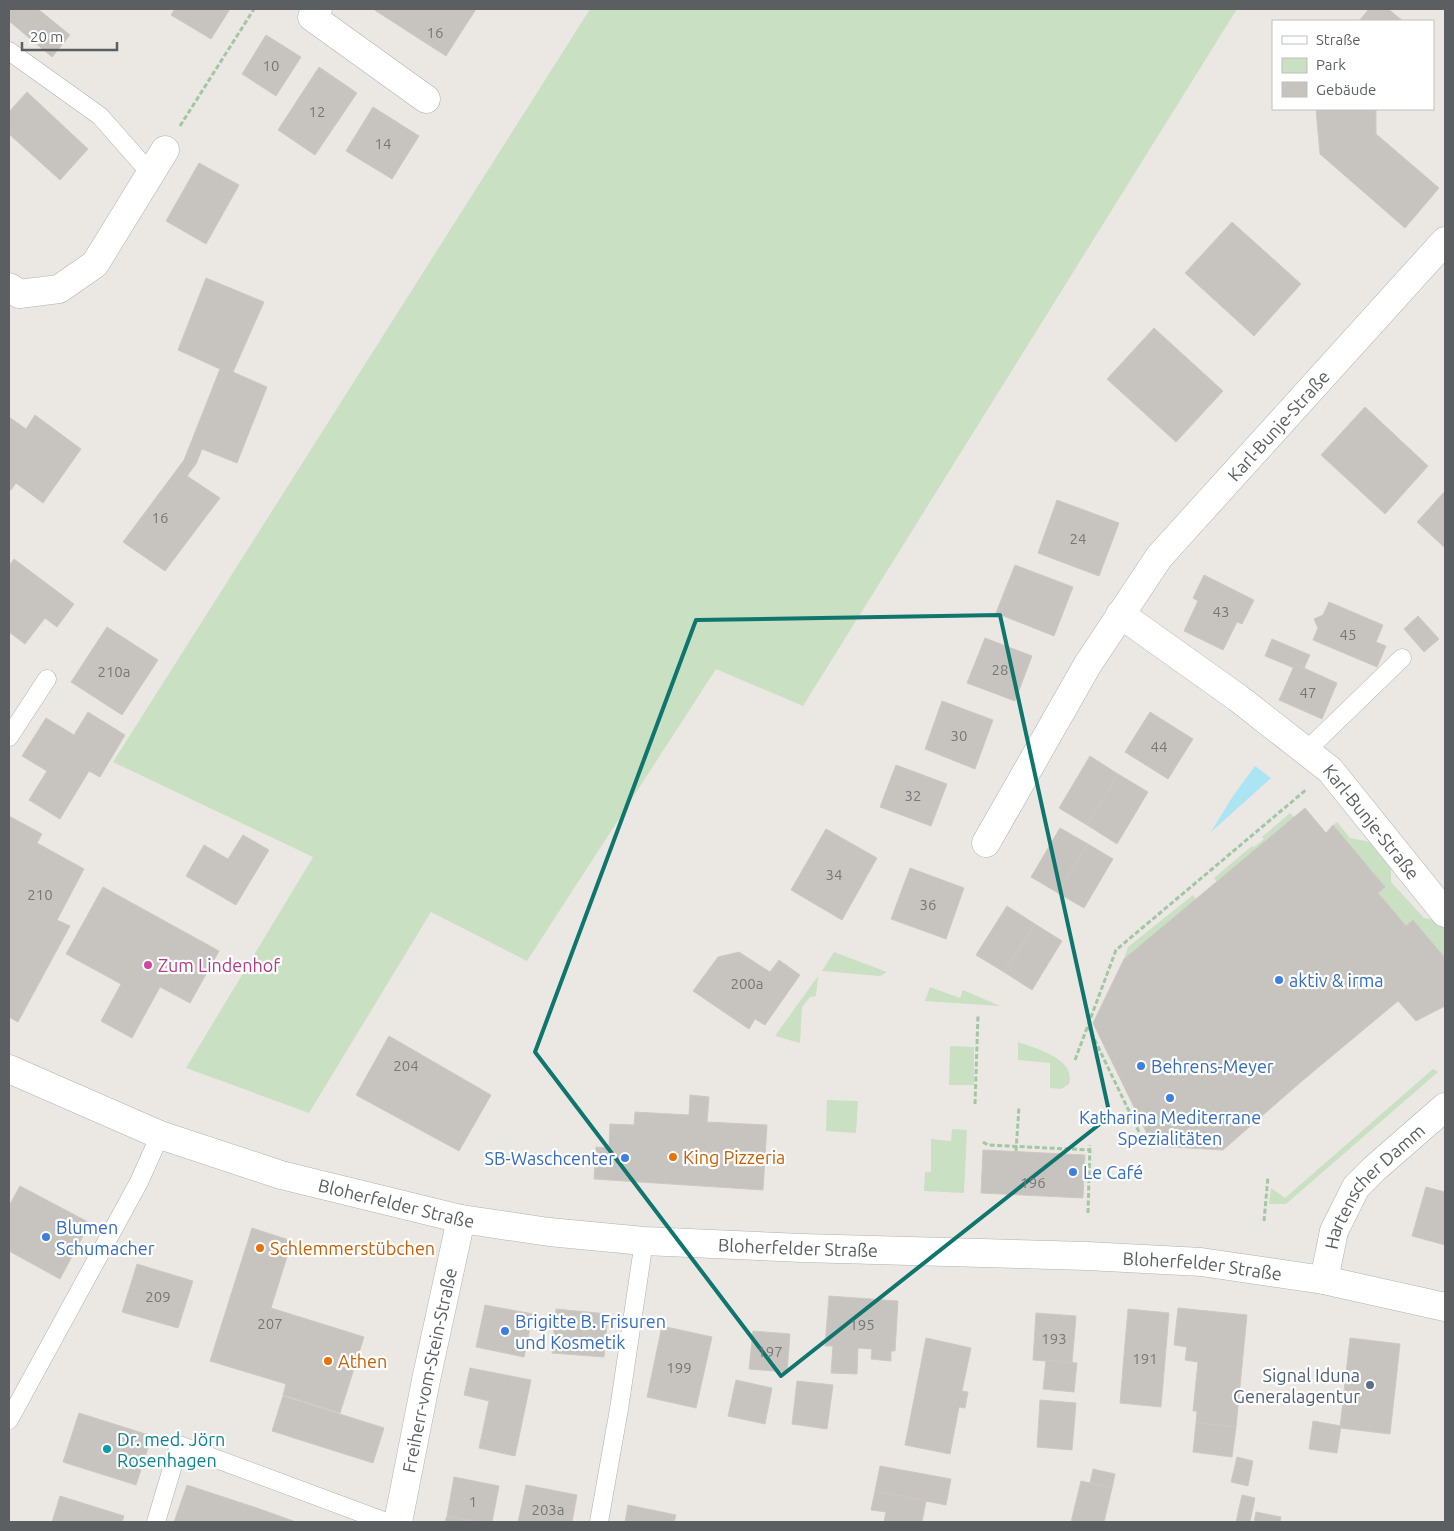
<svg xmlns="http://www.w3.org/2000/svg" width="1454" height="1531" font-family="Ubuntu,sans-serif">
<rect width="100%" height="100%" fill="#ebe8e3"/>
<g fill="#c9e0c2">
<path d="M590 9H1237L803 706 716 669 527 961 431 912 309 1113 186 1068 313 857 113 762Z"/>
<path d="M1290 813 1294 817 1217 882 1214 878 1252 846 1254 847 1264 839 1262 837Z"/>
<path d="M1337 822 1350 838 1370 842 1391 866V882L1424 918 1437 920 1445 930V958L1413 920 1406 926 1378 893 1385 887 1333 825Z"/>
<path d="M1193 895 1196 899 1124 959 1128 947Z"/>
<path d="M834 952 887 972 880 976 822 971Z"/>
<path d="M818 976 816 996 810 997 802 1007 800 1043 775 1036Z"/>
<path d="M930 987 960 998 963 990 1000 1006 925 1001Z"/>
<path d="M1018 1042C1035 1048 1077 1059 1069 1084L1061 1089 1050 1088V1063L1018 1060Z"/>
<path d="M950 1046 974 1047V1085H949Z"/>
<path d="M1433 1069 1438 1072 1286 1204H1269L1271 1188 1285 1198Z"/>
<path d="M827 1100 858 1101 856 1133 826 1131Z"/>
<path d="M952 1129 967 1130 964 1193 924 1191 925 1172H931V1139L951 1141Z"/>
</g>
<path fill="#abe4f3" d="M1255 766 1271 778 1211 832 1233 796Z"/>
<g fill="#c7c3bf" stroke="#cfc8c2">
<path d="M10 9H38L70 35 52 57 9 21Z"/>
<path d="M175 9H230L211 39 171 15Z"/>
<path d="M373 9H476L446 56Z"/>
<path d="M1369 9H1388L1403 21H1359Z"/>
<path d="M266 35 301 57 276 96 242 74Z"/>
<path d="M319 67 357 93 315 155 278 130Z"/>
<path d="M27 92 88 149 60 180 9 134V112Z"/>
<path d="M373 107 419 136 392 179 346 151Z"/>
<path d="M1316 109H1376V134L1439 188 1405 228 1320 154Z"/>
<path d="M199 163 239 185 206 244 166 221Z"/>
<path d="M1232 222 1301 284 1254 336 1185 273Z"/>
<path d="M206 278 264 302 233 372 267 387 237 463 202 449 196 464 187 476 220 498 165 571 123 542 184 460 220 369 178 350Z"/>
<path d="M1154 328 1223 391 1176 442 1107 379Z"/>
<path d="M1365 407 1428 466 1385 514 1321 455Z"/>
<path d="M35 415 81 449 43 503 16 483 11 490 9 489V417L26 429Z"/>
<path d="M1445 491V548L1417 522Z"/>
<path d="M1057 500 1119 523 1099 576 1038 553Z"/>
<path d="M14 559 74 604 57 627 45 618 25 644 9 632V566Z"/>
<path d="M1015 565 1073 587 1054 636 996 613Z"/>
<path d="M1204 575 1254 600 1242 624 1237 622 1223 650 1184 631 1198 601 1193 598Z"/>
<path d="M1329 602 1383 625 1376 642 1386 646 1377 667 1313 640 1318 628 1314 619 1323 615Z"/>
<path d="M1418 616 1439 639 1424 652 1404 629Z"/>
<path d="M107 627 158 660 122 715 71 682Z"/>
<path d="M985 638 1032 656 1015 701 967 683Z"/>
<path d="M1272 639 1310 655 1304 668 1295 664 1294 668 1265 656Z"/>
<path d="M1295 664 1337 683 1322 719 1279 700Z"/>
<path d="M942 701 993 720 975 769 925 749Z"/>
<path d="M88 712 125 735 100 777 89 771 60 819 29 800 47 771 22 756 46 718 74 735Z"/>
<path d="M1150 712 1193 739 1168 779 1125 752Z"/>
<path d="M1090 756 1118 774 1087 825 1059 808Z"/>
<path d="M896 765 947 784 931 826 880 807Z"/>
<path d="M1118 774 1148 792 1117 844 1087 825Z"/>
<path d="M1305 808 1326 833 1333 825 1385 887 1378 893 1406 926 1413 920 1445 958V1006L1416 1021 1398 1001 1302 1081 1223 1150 1153 1146 1093 1023 1124 959Z"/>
<path d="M9 816 42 834 37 843 84 869 57 920 70 926 18 1022 9 1017Z"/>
<path d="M1060 828 1088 844 1058 893 1031 877Z"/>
<path d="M826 829 877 858 842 920 791 890Z"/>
<path d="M243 835 269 850 236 905 186 876 204 845 228 859Z"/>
<path d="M1088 844 1113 859 1084 908 1058 893Z"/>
<path d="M910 868 964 888 946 939 891 919Z"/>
<path d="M103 887 219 951 190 1003 160 987 132 1038 101 1021 121 984 66 954Z"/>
<path d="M1007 906 1035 924 1004 972 976 955Z"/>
<path d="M1035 924 1062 941 1032 990 1004 972Z"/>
<path d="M739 952 770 972 779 960 800 975 765 1025 755 1019 749 1029 693 991 718 957Z"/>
<path d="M389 1036 491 1095 459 1151 356 1095Z"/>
<path d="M690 1095 709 1097 707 1122 767 1125 763 1190 594 1179 596 1147 609 1148 610 1124 634 1125 635 1112 689 1115Z"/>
<path d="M983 1150 1085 1155 1083 1198 981 1193Z"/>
<path d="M20 1186 90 1223 60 1279 9 1251V1206Z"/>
<path d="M1426 1187 1445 1192V1245L1412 1236Z"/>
<path d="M252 1228 292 1241 271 1308 364 1337 340 1413 283 1395 286 1384 210 1361Z"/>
<path d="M137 1264 193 1281 178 1328 122 1312Z"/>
<path d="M829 1296 898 1301 895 1351H891V1361L871 1359 872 1349 858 1348 857 1374 831 1373 833 1346H825Z"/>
<path d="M485 1305 533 1314 524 1357 476 1347Z"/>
<path d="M1178 1308 1247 1315 1236 1427 1196 1423 1197 1411H1193L1198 1362 1185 1360 1187 1347 1174 1345Z"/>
<path d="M556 1309 608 1314 604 1357 552 1353Z"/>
<path d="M1128 1309 1169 1313 1161 1407 1120 1403Z"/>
<path d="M1036 1313 1076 1316 1072 1363 1033 1360Z"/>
<path d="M662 1326 712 1337 696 1408 647 1397Z"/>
<path d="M753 1331 790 1334 787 1372 749 1369Z"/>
<path d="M926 1338 971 1348 962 1391 968 1392 965 1408 959 1407 950 1454 905 1445Z"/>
<path d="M1350 1338 1400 1344 1390 1434 1340 1428Z"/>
<path d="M1046 1360 1077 1363 1074 1392 1043 1389Z"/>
<path d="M470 1368 531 1380 515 1456 479 1448 489 1401 464 1395Z"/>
<path d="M736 1380 772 1388 765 1424 728 1416Z"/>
<path d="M797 1381 833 1385 827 1429 792 1424Z"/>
<path d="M283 1396 384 1428 373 1463 272 1431Z"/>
<path d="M1040 1400 1076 1403 1072 1450 1037 1447Z"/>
<path d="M79 1413 152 1436 136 1485 63 1462Z"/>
<path d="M1313 1421 1341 1426 1337 1453 1309 1449Z"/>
<path d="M1196 1423 1236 1427 1232 1457 1193 1452Z"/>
<path d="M1237 1457 1253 1461 1248 1486 1231 1482Z"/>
<path d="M880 1466 951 1479 946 1505 875 1491Z"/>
<path d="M1093 1469 1115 1474 1112 1488 1090 1483Z"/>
<path d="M454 1477 499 1486 492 1522H480L447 1516Z"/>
<path d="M1081 1481 1112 1488 1104 1522H1071Z"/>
<path d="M187 1485 257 1508 296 1522H174Z"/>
<path d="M526 1485 577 1495 572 1522H518Z"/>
<path d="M875 1491 926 1501 922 1522H884L886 1512 871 1510Z"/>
<path d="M1242 1495 1255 1498 1250 1522H1236Z"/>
<path d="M60 1496 124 1516 122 1522H52Z"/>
<path d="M628 1505 676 1515 674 1522H625Z"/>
<path d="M1256 1512 1281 1517 1280 1522H1254Z"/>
<path d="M447 1516 476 1522H445Z"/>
</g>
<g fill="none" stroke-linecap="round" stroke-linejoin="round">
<g stroke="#aeb1b3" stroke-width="19">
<g id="service">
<path d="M9 51 100 116 151 174"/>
<path d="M9 737 47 679"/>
<path d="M1306 751 1402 658"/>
<path d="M9 1420 139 1182 160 1135"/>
<path d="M156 1522 179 1445 386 1522"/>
<path d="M599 1522 619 1409 644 1241"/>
</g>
</g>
<g stroke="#aeb1b3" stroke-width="29">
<g id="minor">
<path d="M318 9 312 17 426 99"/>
<path d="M9 287 19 294 59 289 95 264 165 150"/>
<path id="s1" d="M1120 614 1238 698 1330 770 1445 913"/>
<path id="s2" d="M986 843 1088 664 1159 557 1445 241"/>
<path id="s3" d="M1324 1280 1334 1231 1356 1187 1374 1169 1445 1107"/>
<path id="s4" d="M398 1522 426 1380 461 1219"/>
</g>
</g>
<g stroke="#aeb1b3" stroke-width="29">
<g id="tertiary">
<path id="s5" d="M9 1069 160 1135 281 1175 461 1219 549 1232 644 1241 802 1248 1087 1256 1201 1262 1324 1280 1445 1307"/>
</g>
</g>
<g stroke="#a1c7a3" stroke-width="3" stroke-dasharray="5 2.5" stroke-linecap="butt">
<path d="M180 126 254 9"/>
<path d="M1088 1026 1143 1140H1150"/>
<path d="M1075 1060 1116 950 1307 789"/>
<path d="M975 1104 978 1015"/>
<path d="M983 1142 988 1145 1090 1150"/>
<path d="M1016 1151 1019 1107"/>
<path d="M1088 1213 1090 1145"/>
<path d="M1264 1221 1268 1177"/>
</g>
<use href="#service" stroke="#fff" stroke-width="18"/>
<use href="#minor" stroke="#fff" stroke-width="28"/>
<use href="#tertiary" stroke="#fff" stroke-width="28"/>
</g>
<path fill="none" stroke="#0f766e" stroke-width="4" stroke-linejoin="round" d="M1000 615 1110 1116 781 1376 535 1052 696 620Z"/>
<circle fill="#d1479c" stroke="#fff" stroke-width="2" cx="148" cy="965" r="5"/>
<g fill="#3f7fe0" stroke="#fff" stroke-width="2">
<circle cx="1279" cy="980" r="5"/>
<circle cx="1141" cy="1066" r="5"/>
<circle cx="1170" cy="1098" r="5"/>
<circle cx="625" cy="1158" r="5"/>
<circle cx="1073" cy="1172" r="5"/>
<circle cx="46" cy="1237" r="5"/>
<circle cx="505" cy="1331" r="5"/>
</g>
<g fill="#e8710a" stroke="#fff" stroke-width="2">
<circle cx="673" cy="1157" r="5"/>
<circle cx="260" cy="1248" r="5"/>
<circle cx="328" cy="1361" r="5"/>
</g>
<circle fill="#5c6f8a" stroke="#fff" stroke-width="2" cx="1370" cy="1385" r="5"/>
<circle fill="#0f9aa8" stroke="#fff" stroke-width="2" cx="107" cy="1449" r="5"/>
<g text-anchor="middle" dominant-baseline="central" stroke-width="4.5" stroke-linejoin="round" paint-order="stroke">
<g font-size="15" fill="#767878">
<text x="435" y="32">16</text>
<text x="271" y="65">10</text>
<text x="317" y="111">12</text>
<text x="383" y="143">14</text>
<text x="160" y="517">16</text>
<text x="1078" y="538">24</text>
<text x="1221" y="611">43</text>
<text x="1348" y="634">45</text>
<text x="1000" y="669">28</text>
<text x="114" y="671">210a</text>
<text x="1308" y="692">47</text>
<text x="959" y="735">30</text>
<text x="1159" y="746">44</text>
<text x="913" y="795">32</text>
<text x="834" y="874">34</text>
<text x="40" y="894">210</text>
<text x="928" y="904">36</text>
<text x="747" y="983">200a</text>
<text x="406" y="1065">204</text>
<text x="1033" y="1182">196</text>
<text x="158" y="1296">209</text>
<text x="270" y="1323">207</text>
<text x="862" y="1324">195</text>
<text x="1054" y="1338">193</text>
<text x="770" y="1351">197</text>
<text x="1145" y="1358">191</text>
<text x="679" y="1367">199</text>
<text x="473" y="1501">1</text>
<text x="548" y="1509">203a</text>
</g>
<g font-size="18" fill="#5b5f61" stroke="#fff">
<text stroke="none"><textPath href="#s2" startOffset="512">Karl-Bunje-Straße</textPath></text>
<text stroke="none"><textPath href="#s1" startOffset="328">Karl-Bunje-Straße</textPath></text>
<text stroke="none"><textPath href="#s3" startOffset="110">Hartenscher Damm</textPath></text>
<text stroke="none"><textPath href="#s5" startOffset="411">Bloherfelder Straße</textPath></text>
<text stroke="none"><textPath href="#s5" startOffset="816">Bloherfelder Straße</textPath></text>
<text stroke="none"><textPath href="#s5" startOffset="1221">Bloherfelder Straße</textPath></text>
<text stroke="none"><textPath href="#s4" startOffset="155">Freiherr-vom-Stein-Straße</textPath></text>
</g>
<g font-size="18" fill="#b23c85" stroke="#fff" text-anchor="start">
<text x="158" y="965">Zum Lindenhof</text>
</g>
<g font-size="18" fill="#366cbe" stroke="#fff" text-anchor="start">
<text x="1289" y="980">aktiv &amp; irma</text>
<text x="1151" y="1066">Behrens-Meyer</text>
<text x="1170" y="1117" text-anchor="middle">Katharina Mediterrane<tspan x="1170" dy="21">Spezialitäten</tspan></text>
<text x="615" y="1158" text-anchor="end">SB-Waschcenter</text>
<text x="1083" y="1172">Le Café</text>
<text x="56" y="1227">Blumen<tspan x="56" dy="21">Schumacher</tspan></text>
<text x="515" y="1321">Brigitte B. Frisuren<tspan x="515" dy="21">und Kosmetik</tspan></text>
</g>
<g font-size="18" fill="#c56008" stroke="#fff" text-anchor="start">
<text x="683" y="1157">King Pizzeria</text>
<text x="270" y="1248">Schlemmerstübchen</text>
<text x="338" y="1361">Athen</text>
</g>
<g font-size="18" fill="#4e5e75" stroke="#fff" text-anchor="end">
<text x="1360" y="1375">Signal Iduna<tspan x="1360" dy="21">Generalagentur</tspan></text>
</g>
<g font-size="18" fill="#0d838f" stroke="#fff" text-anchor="start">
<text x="117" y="1439">Dr. med. Jörn<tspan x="117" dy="21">Rosenhagen</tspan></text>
</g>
</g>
<rect width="1454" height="1531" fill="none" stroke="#5b5f61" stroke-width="20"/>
<rect x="1272" y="20" width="162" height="90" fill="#ffffff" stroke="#bdbfc0"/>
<rect x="1282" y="36" width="25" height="8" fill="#ffffff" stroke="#bdbfc0"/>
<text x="1316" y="45" font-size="15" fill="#5b5f61">Straße</text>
<rect x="1282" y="58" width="25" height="15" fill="#c9e0c2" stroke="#bdbfc0"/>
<text x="1316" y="70" font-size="15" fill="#5b5f61">Park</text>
<rect x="1282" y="82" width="25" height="15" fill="#c7c3bf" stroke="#bdbfc0"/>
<text x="1316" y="95" font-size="15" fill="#5b5f61">Gebäude</text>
<path d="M22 42v8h95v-8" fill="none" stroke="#5b5f61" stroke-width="2.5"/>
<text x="30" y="42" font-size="15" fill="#5b5f61" stroke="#ffffff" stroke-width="4" paint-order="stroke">20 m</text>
</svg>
